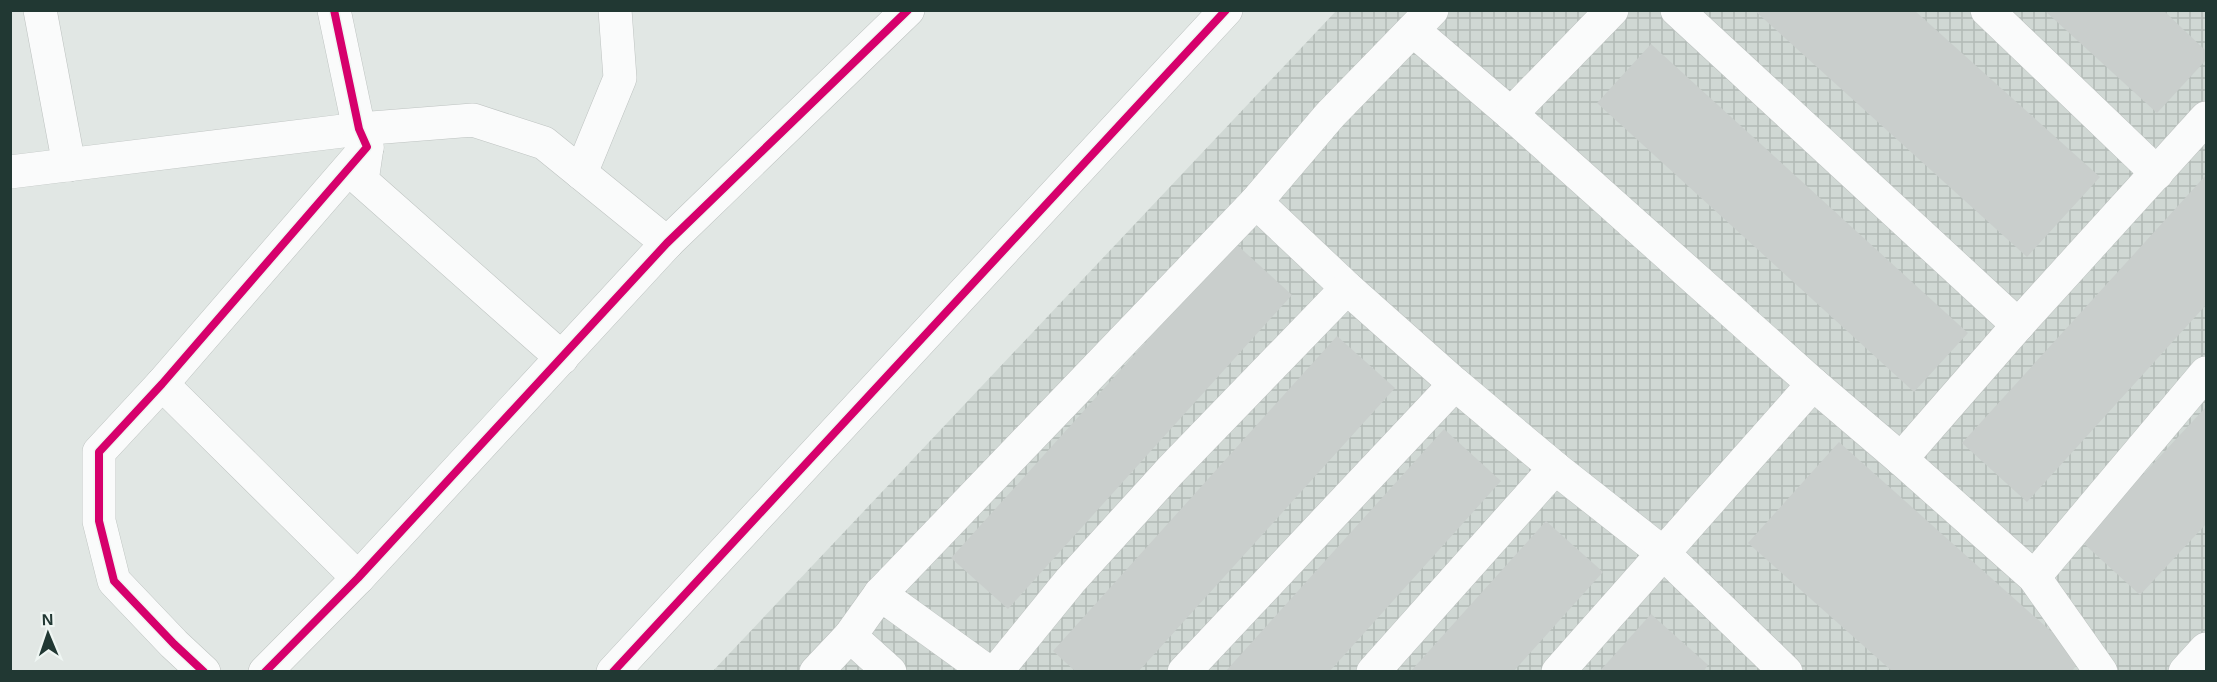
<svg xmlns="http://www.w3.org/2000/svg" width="2217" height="682" font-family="Helvetica,sans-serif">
<defs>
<pattern id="industrial-grid" width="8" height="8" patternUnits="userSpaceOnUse" patternTransform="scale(1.5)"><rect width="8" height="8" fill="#d0d8d4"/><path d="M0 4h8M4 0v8" fill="none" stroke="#b2bab6"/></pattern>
</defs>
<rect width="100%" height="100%" fill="#e1e7e4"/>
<path fill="url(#industrial-grid)" d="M1336 11H2206V671L712 672Z"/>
<g fill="#c9cecc">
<path d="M1754 10H1914L2100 177 2027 257Z"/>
<path d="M2044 10H2163L2206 51V60L2157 113Z"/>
<path d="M1651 44 1968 333 1914 392 1597 103Z"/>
<path d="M2206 175V305L2027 502 1962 443Z"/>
<path d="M1235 243 1292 295 1008 609 951 558Z"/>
<path d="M1337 336 1395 388 1138 672H1076L1053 651Z"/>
<path d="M2206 407V524L2140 595 2081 541Z"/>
<path d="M1444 429 1501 481 1329 672H1225Z"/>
<path d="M1839 442 2082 659 2071 672H1893L1748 543Z"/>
<path d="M1546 521 1603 572 1513 672H1410Z"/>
<path d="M1651 614 1708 665 1703 672H1599Z"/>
</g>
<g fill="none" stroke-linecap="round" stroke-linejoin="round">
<g stroke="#bec3c1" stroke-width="34">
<g id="minor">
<path d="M40 10 69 165"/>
<path d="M1677 10 2018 325"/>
<path d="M1987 10 2157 173"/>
<path d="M1414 31 1511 114 1813 384"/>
<path d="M1511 114 1612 10"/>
<path d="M367 147 362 181 562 358"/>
<path d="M10 172 359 129 473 120 544 143 667 243"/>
<path d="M581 173 620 78 615 10"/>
<path d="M1256 202 1347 288 1455 384"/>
<path d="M162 384 358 578"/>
<path d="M1901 459 2018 325 2206 118"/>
<path d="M2034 577 2206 373"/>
<path d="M880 594 1256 202 1330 115 1432 10"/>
<path d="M850 636 890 672"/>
<path d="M204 672 174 644 114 581 99 521V452L162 384 367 147 359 129 334 10"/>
<path d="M265 672 358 578 667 243 908 10"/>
<path d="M613 672 1226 10"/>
<path d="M816 672 850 636 880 594 988 672"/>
<path d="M996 672 1070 581 1170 471 1347 288"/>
<path d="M1184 672 1455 384 1555 468 1663 553 1786 672"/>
<path d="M1373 672 1555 468"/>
<path d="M1558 672 1813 384 1901 459 2034 577 2101 672"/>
<path d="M2185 672 2206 649"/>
</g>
</g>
<use href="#minor" stroke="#fafbfb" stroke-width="33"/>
<g stroke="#eff6f3" stroke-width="11">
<g id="cycleway">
<path d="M204 672 174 644 114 581 99 521V452L162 384 367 147 359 129 334 10"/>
<path d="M265 672 358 578 667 243 908 10"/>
<path d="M613 672 1226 10"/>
</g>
</g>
<use href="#cycleway" stroke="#d6006c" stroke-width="8"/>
</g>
<rect width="2217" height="682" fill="none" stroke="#213833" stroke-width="24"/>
<g transform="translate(48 634) rotate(358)" stroke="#eff6f3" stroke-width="4.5" paint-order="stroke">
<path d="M0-4.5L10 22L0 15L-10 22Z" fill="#213833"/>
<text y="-9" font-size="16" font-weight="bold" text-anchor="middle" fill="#213833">N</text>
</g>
</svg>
